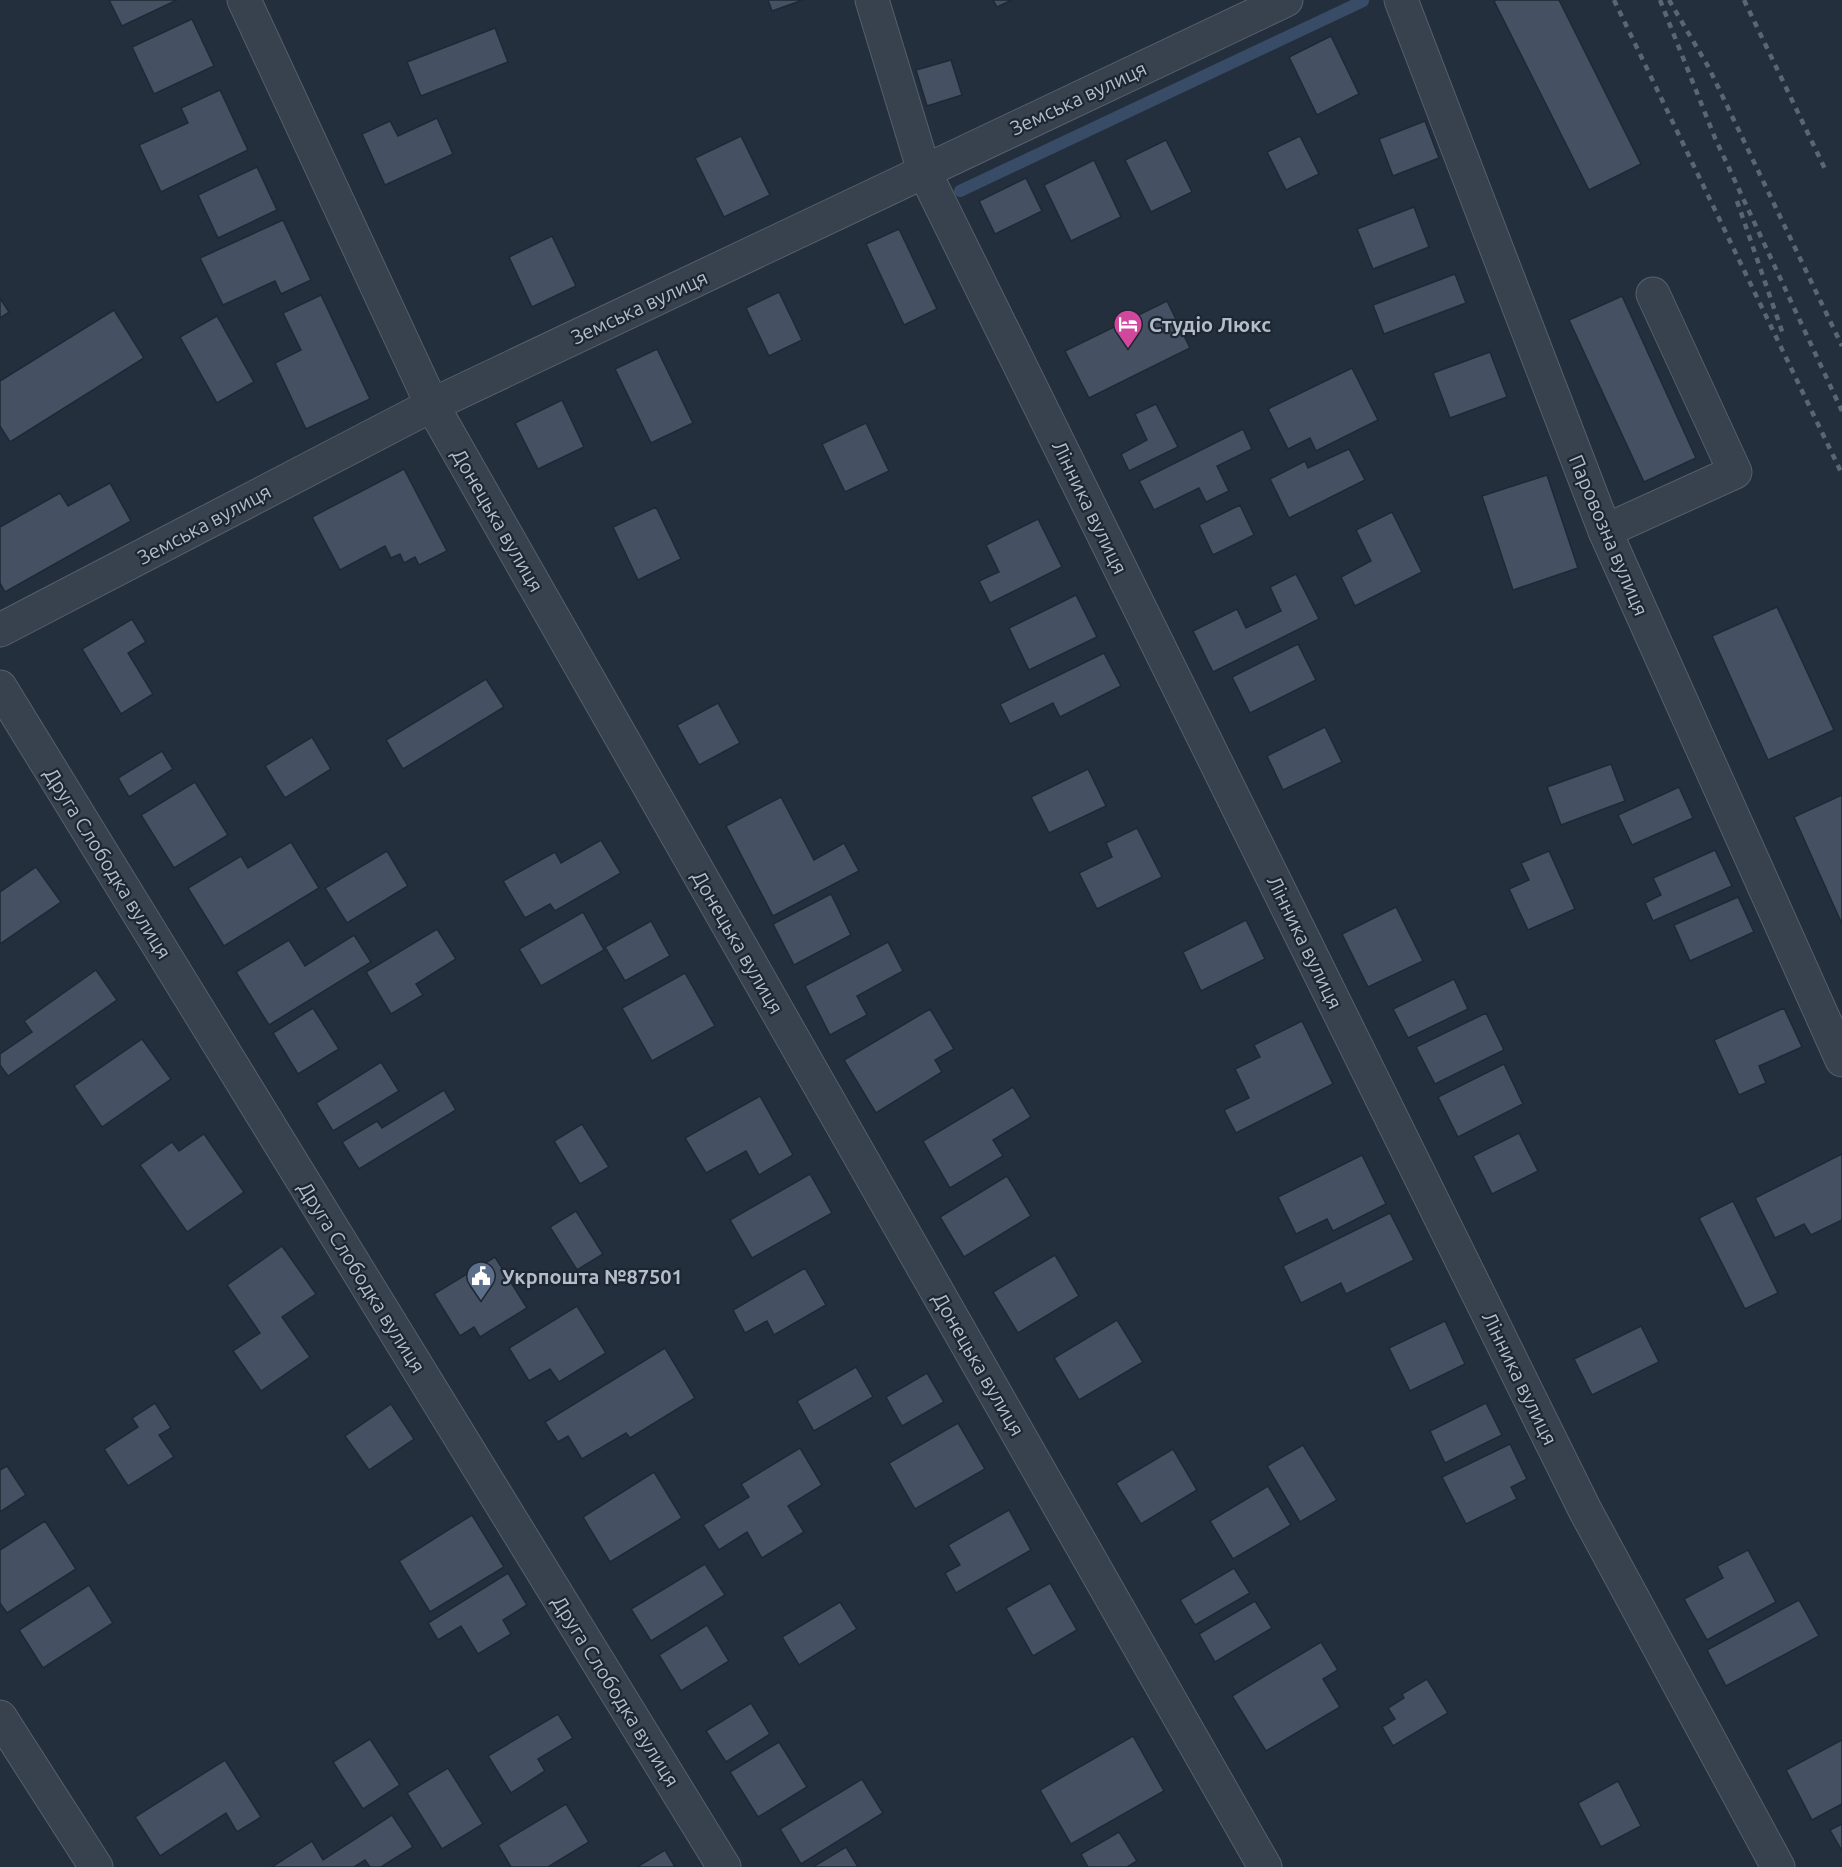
<svg xmlns="http://www.w3.org/2000/svg" width="1842" height="1867" font-family="Ubuntu,sans-serif">
<rect width="100%" height="100%" fill="#242f3e"/>
<g fill="none" stroke-linecap="round" stroke-linejoin="round">
<path stroke="#394c67" stroke-width="12" d="M960 191 1363 1"/>
</g>
<g fill="#455162" stroke="#1f2835" stroke-width="1.5">
<path d="M109 0H177L122 26Z"/>
<path d="M768 0H803L772 11Z"/>
<path d="M993 0H1012L997 7Z"/>
<path d="M1496 0H1559L1641 164 1589 190 1494 1Z"/>
<path d="M192 19 214 66 154 94 132 47Z"/>
<path d="M495 28 508 62 421 96 407 62Z"/>
<path d="M1331 36 1359 94 1317 115 1289 57Z"/>
<path d="M951 60 962 95 927 106 916 70Z"/>
<path d="M220 90 248 150 161 192 139 145 188 123 181 108Z"/>
<path d="M437 118 453 154 385 185 362 134 390 121 398 136Z"/>
<path d="M1425 121 1439 158 1393 176 1379 139Z"/>
<path d="M741 136 770 195 724 217 695 158Z"/>
<path d="M1300 136 1319 174 1286 190 1267 152Z"/>
<path d="M1166 140 1192 192 1151 212 1125 160Z"/>
<path d="M1094 160 1121 217 1071 241 1044 185Z"/>
<path d="M257 167 277 210 218 238 198 195Z"/>
<path d="M1026 178 1042 211 995 234 979 201Z"/>
<path d="M1414 207 1429 247 1373 269 1357 229Z"/>
<path d="M283 220 311 280 281 294 275 281 223 305 200 258Z"/>
<path d="M899 229 937 309 904 325 866 244Z"/>
<path d="M552 236 576 286 532 307 509 257Z"/>
<path d="M1455 274 1466 303 1384 334 1373 305Z"/>
<path d="M779 292 802 340 769 356 746 308Z"/>
<path d="M321 295 370 399 306 429 275 363 301 350 283 313Z"/>
<path d="M1622 296 1696 458 1644 482 1569 320Z"/>
<path d="M0 298 9 312 0 318Z"/>
<path d="M1167 301 1190 348 1089 398 1065 351Z"/>
<path d="M114 310 144 358 10 442 0 426V381Z"/>
<path d="M217 316 254 382 217 403 180 337Z"/>
<path d="M657 349 693 423 651 443 615 369Z"/>
<path d="M1490 352 1507 397 1450 418 1433 373Z"/>
<path d="M1352 368 1378 420 1316 451 1310 438 1288 449 1268 409Z"/>
<path d="M562 400 584 447 538 469 515 423Z"/>
<path d="M1156 404 1178 447 1129 471 1121 454 1147 440 1135 414Z"/>
<path d="M866 423 889 471 845 492 822 444Z"/>
<path d="M1243 429 1252 449 1217 466 1229 491 1206 502 1199 488 1154 510 1139 481Z"/>
<path d="M1349 449 1365 480 1289 518 1270 479 1305 461 1308 468Z"/>
<path d="M404 469 447 551 419 565 415 557 404 563 400 554 391 558 385 546 340 570 312 517Z"/>
<path d="M1547 475 1578 568 1513 590 1482 496Z"/>
<path d="M110 483 131 521 5 592 0 583V527L60 493 68 506Z"/>
<path d="M1240 505 1254 535 1213 555 1199 525Z"/>
<path d="M656 507 681 559 638 580 613 527Z"/>
<path d="M1392 512 1422 572 1355 606 1341 577 1371 561 1356 530Z"/>
<path d="M1038 519 1062 567 990 603 979 581 999 572 986 545Z"/>
<path d="M1296 574 1319 619 1213 672 1193 631 1237 609 1246 628 1281 611 1270 587Z"/>
<path d="M1076 595 1097 637 1029 670 1009 628Z"/>
<path d="M1777 607 1834 730 1768 760 1712 636Z"/>
<path d="M132 619 146 642 128 653 153 694 121 714 82 649Z"/>
<path d="M1298 644 1316 680 1250 713 1232 677Z"/>
<path d="M1104 653 1121 686 1060 717 1053 703 1010 724 1000 704Z"/>
<path d="M486 679 504 707 403 769 386 740Z"/>
<path d="M718 703 740 743 699 765 677 725Z"/>
<path d="M1325 727 1342 762 1283 790 1267 756Z"/>
<path d="M312 737 331 769 285 798 265 766Z"/>
<path d="M162 751 173 769 129 797 118 778Z"/>
<path d="M1611 764 1625 801 1561 825 1547 787Z"/>
<path d="M1088 769 1106 806 1049 833 1031 797Z"/>
<path d="M195 782 228 835 174 868 141 815Z"/>
<path d="M1679 787 1693 818 1632 845 1618 815Z"/>
<path d="M1842 795V924L1794 817Z"/>
<path d="M781 797 814 860 844 843 859 871 773 916 726 826Z"/>
<path d="M1137 828 1162 877 1097 909 1079 873 1112 857 1106 843Z"/>
<path d="M601 840 621 873 555 911 550 904 525 918 503 881 555 852 561 863Z"/>
<path d="M291 842 319 888 224 946 188 888 241 856 248 868Z"/>
<path d="M1715 850 1732 886 1653 921 1645 903 1661 895 1653 878Z"/>
<path d="M387 851 408 886 347 923 325 888Z"/>
<path d="M1549 851 1575 909 1528 930 1509 889 1529 880 1521 863Z"/>
<path d="M36 867 61 902 0 944V892Z"/>
<path d="M831 894 851 935 794 965 773 924Z"/>
<path d="M1738 897 1754 932 1690 961 1674 925Z"/>
<path d="M1396 907 1423 961 1368 987 1342 934Z"/>
<path d="M583 912 604 950 541 986 519 949Z"/>
<path d="M1246 920 1265 959 1201 991 1183 952Z"/>
<path d="M651 921 670 956 625 981 605 947Z"/>
<path d="M437 929 456 959 416 984 423 995 391 1014 366 972Z"/>
<path d="M354 935 371 962 269 1025 236 972 289 940 305 966Z"/>
<path d="M888 942 903 971 857 996 867 1015 830 1035 805 986Z"/>
<path d="M96 970 117 1000 8 1076 0 1065V1054L32 1032 24 1021Z"/>
<path d="M685 973 715 1026 652 1061 622 1008Z"/>
<path d="M1454 979 1468 1009 1408 1038 1393 1009Z"/>
<path d="M313 1008 339 1049 298 1074 273 1033Z"/>
<path d="M1784 1008 1802 1047 1759 1066 1766 1083 1739 1095 1714 1040Z"/>
<path d="M930 1009 954 1049 935 1060 942 1072 876 1113 844 1060Z"/>
<path d="M1486 1013 1504 1050 1435 1084 1416 1047Z"/>
<path d="M1302 1021 1333 1084 1236 1133 1224 1110 1249 1098 1235 1069 1260 1057 1254 1045Z"/>
<path d="M142 1039 171 1079 102 1127 74 1086Z"/>
<path d="M381 1062 399 1091 333 1131 316 1103Z"/>
<path d="M1504 1064 1523 1104 1458 1137 1438 1097Z"/>
<path d="M1013 1087 1031 1117 993 1140 1003 1156 950 1188 923 1141Z"/>
<path d="M444 1090 456 1110 359 1169 342 1142 377 1121 382 1128Z"/>
<path d="M760 1096 793 1155 759 1175 746 1151 706 1173 685 1138Z"/>
<path d="M582 1124 609 1167 580 1184 554 1141Z"/>
<path d="M1519 1133 1538 1171 1492 1194 1473 1156Z"/>
<path d="M204 1134 244 1192 187 1232 140 1165 172 1142 179 1151Z"/>
<path d="M1842 1154V1220L1811 1235 1804 1224 1775 1238 1755 1198Z"/>
<path d="M1362 1155 1386 1204 1333 1231 1327 1219 1296 1234 1278 1197Z"/>
<path d="M810 1174 832 1213 752 1258 730 1220Z"/>
<path d="M1007 1176 1031 1216 964 1257 940 1217Z"/>
<path d="M1733 1201 1778 1293 1745 1309 1699 1218Z"/>
<path d="M576 1211 603 1254 577 1270 550 1227Z"/>
<path d="M1390 1213 1414 1260 1346 1294 1341 1283 1301 1303 1283 1266Z"/>
<path d="M282 1246 316 1294 282 1317 310 1357 261 1391 233 1351 260 1333 227 1285Z"/>
<path d="M1055 1255 1079 1296 1018 1333 993 1292Z"/>
<path d="M495 1257 527 1308 480 1337 474 1327 460 1336 434 1294Z"/>
<path d="M805 1268 826 1305 774 1335 767 1321 745 1333 733 1310Z"/>
<path d="M577 1306 606 1353 559 1382 550 1369 529 1381 509 1348Z"/>
<path d="M1117 1320 1143 1362 1079 1400 1054 1358Z"/>
<path d="M1445 1321 1465 1364 1410 1391 1389 1348Z"/>
<path d="M1641 1326 1659 1362 1592 1395 1574 1359Z"/>
<path d="M665 1348 695 1398 630 1438 626 1433 582 1459 568 1436 558 1442 545 1422Z"/>
<path d="M856 1367 873 1397 814 1431 797 1401Z"/>
<path d="M927 1373 944 1402 902 1426 886 1397Z"/>
<path d="M155 1403 171 1428 159 1435 174 1457 128 1486 104 1449 138 1427 132 1418Z"/>
<path d="M1486 1403 1502 1435 1445 1463 1430 1431Z"/>
<path d="M391 1404 414 1439 369 1470 345 1436Z"/>
<path d="M958 1423 985 1469 915 1509 889 1463Z"/>
<path d="M1510 1444 1527 1479 1511 1487 1517 1499 1466 1524 1442 1477Z"/>
<path d="M1303 1445 1337 1500 1300 1522 1267 1466Z"/>
<path d="M800 1448 822 1485 788 1506 804 1532 762 1558 747 1532 719 1550 703 1525 749 1497 741 1484Z"/>
<path d="M1173 1449 1197 1490 1141 1524 1116 1483Z"/>
<path d="M7 1466 26 1495 0 1512V1470Z"/>
<path d="M654 1472 682 1518 610 1562 583 1517Z"/>
<path d="M1268 1486 1291 1525 1233 1559 1210 1521Z"/>
<path d="M1009 1510 1031 1550 956 1593 945 1573 960 1565 948 1545Z"/>
<path d="M472 1515 504 1567 430 1612 399 1561Z"/>
<path d="M45 1521 76 1569 7 1613 0 1603V1550Z"/>
<path d="M1748 1550 1776 1602 1707 1640 1684 1599 1723 1578 1717 1566Z"/>
<path d="M705 1564 725 1595 651 1641 631 1609Z"/>
<path d="M1234 1568 1250 1593 1195 1625 1180 1600Z"/>
<path d="M508 1573 527 1605 503 1620 511 1634 478 1654 461 1626 438 1640 428 1623Z"/>
<path d="M1050 1583 1077 1630 1033 1656 1006 1608Z"/>
<path d="M89 1585 113 1623 43 1668 19 1630Z"/>
<path d="M1799 1600 1819 1636 1726 1686 1707 1650Z"/>
<path d="M1255 1601 1272 1628 1215 1662 1199 1634Z"/>
<path d="M840 1602 857 1629 799 1665 782 1637Z"/>
<path d="M707 1625 729 1661 681 1691 659 1655Z"/>
<path d="M1321 1642 1338 1670 1323 1679 1340 1707 1266 1751 1232 1696Z"/>
<path d="M1427 1679 1448 1713 1393 1746 1382 1727 1395 1719 1388 1708 1404 1698 1402 1694Z"/>
<path d="M751 1703 770 1734 726 1762 706 1731Z"/>
<path d="M558 1714 573 1738 538 1759 545 1771 511 1793 488 1756Z"/>
<path d="M1133 1736 1164 1791 1071 1844 1040 1790Z"/>
<path d="M370 1739 400 1785 363 1809 333 1762Z"/>
<path d="M1842 1740V1804L1812 1820 1786 1770Z"/>
<path d="M779 1742 807 1787 758 1817 730 1772Z"/>
<path d="M225 1760 261 1817 237 1832 226 1813 160 1856 135 1817Z"/>
<path d="M448 1768 483 1824 442 1849 407 1793Z"/>
<path d="M862 1779 883 1813 801 1864 780 1829Z"/>
<path d="M1618 1781 1641 1826 1601 1847 1578 1803Z"/>
<path d="M566 1804 589 1842 548 1867H511L498 1845Z"/>
<path d="M392 1815 413 1847 381 1867H370L365 1860 354 1867H272L312 1841 323 1860Z"/>
<path d="M1842 1824V1851L1830 1830Z"/>
<path d="M1119 1832 1137 1861 1127 1867H1088L1081 1854Z"/>
<path d="M846 1847 858 1867H813Z"/>
<path d="M665 1850 675 1867H637Z"/>
</g>
<g fill="none" stroke-linecap="round" stroke-linejoin="round">
<g stroke="#565f6c" stroke-width="35">
<g id="minor">
<path d="M244 0 432 405 1265 1867"/>
<path d="M872 0 924 171 1585 1510 1778 1867"/>
<path d="M1401 0 1605 531 1842 1060"/>
<path d="M1605 531 1735 472 1653 294"/>
<path d="M0 630 432 405 1286 0"/>
<path d="M0 687 724 1867"/>
<path d="M0 1717 96 1867"/>
</g>
</g>
<use href="#minor" stroke="#38414e" stroke-width="33"/>
<g stroke="#5a6575" stroke-width="4.5" stroke-dasharray="6 6" stroke-linecap="butt">
<path d="M1614 0 1842 474"/>
<path d="M1660 0 1715 138 1842 411"/>
<path d="M1669 0 1709 68 1842 346"/>
<path d="M1744 0 1826 171"/>
<path d="M1737 201 1784 337"/>
</g>
</g>
<defs>
<g id="hotel-pin" transform="scale(1.5)"><path d="M0 17L-7.5 6A9.5 9.5 0 1 1 7.5 6Z" fill="#d1479c" stroke="#1d2633"/><path d="M-6-4.5h1.5V1H6V5H4.5V3h-9V5H-6ZM-4 0a1.8 1.8 0 1 1 3.6 0ZM.5 0V-2.5h3Q6-2.5 6 0Z" fill="#fff"/></g>
<g id="civic-pin" transform="scale(1.5)"><path d="M0 17L-7.5 6A9.5 9.5 0 1 1 7.5 6Z" fill="#5c6f8a" stroke="#1d2633"/><path d="M-.6-6.5H3V-4.5H.6V-3L4-1V1h2V6H-6V1h2V-1L-.6-3ZM-1.2 2.5V6h2.4V2.5Z" fill="#fff"/></g>
</defs>
<g fill-rule="evenodd">
<use href="#hotel-pin" x="1128" y="324"/>
<use href="#civic-pin" x="481" y="1276"/>
</g>
<g text-anchor="middle" dominant-baseline="central" stroke-width="4.5" stroke-linejoin="round" paint-order="stroke">
<g font-size="20" fill="#b4bcc9" stroke="#1d2633">
<text transform="translate(1078 98) rotate(-25)">Земська вулиця</text>
<text transform="translate(639 307) rotate(-25)">Земська вулиця</text>
<text transform="translate(1090 507) rotate(64)">Лінника вулиця</text>
<text transform="translate(498 520) rotate(60)">Донецька вулиця</text>
<text transform="translate(204 524) rotate(-28)">Земська вулиця</text>
<text transform="translate(1609 535) rotate(67)">Паровозна вулиця</text>
<text transform="translate(108 863) rotate(58)">Друга Слободка вулиця</text>
<text transform="translate(738 942) rotate(60)">Донецька вулиця</text>
<text transform="translate(1305 942) rotate(64)">Лінника вулиця</text>
<text transform="translate(362 1277) rotate(58)">Друга Слободка вулиця</text>
<text transform="translate(979 1364) rotate(60)">Донецька вулиця</text>
<text transform="translate(1520 1378) rotate(64)">Лінника вулиця</text>
<text transform="translate(616 1691) rotate(58)">Друга Слободка вулиця</text>
</g>
<g font-size="20" font-weight="bold" fill="#b4bcc9" stroke="#1d2633" text-anchor="start">
<text x="1149" y="324">Студіо Люкс</text>
<text x="502" y="1276">Укрпошта №87501</text>
</g>
</g>
</svg>
